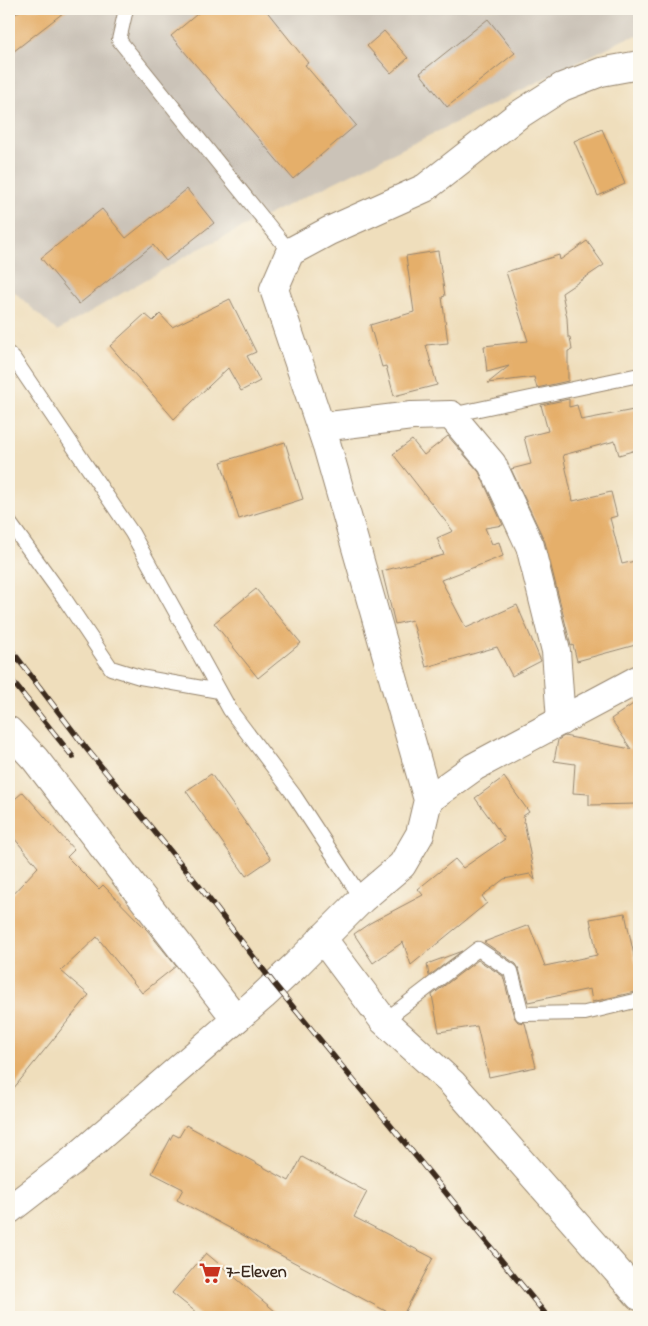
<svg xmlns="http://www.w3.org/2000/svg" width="648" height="1326" font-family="'Indie Flower',sans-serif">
<rect width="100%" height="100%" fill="#fbf7ec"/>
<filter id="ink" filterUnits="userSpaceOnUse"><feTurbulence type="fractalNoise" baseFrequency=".02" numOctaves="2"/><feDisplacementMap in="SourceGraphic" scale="10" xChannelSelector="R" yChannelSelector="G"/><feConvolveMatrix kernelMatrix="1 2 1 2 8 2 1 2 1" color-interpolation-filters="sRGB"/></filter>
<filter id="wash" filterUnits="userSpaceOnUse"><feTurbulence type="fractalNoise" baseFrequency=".0096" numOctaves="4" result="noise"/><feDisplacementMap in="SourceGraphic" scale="20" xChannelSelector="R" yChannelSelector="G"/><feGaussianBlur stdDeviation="1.12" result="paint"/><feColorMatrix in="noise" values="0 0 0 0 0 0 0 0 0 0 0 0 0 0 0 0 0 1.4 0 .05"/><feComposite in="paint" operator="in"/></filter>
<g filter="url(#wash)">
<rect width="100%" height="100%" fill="#efdebc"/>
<path fill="#cbc3b8" d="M9 9H639V36L627 38 195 251 57 331 9 287Z"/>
<g id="blocks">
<g fill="#e5af6a">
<path d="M22 9H68L9 55V19Z"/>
<path d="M203 9H265L308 63 305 65 356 125 293 179 171 36Z"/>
<path d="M488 19 515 53 447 107 420 73Z"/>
<path d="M384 31 408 58 391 73 367 46Z"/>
<path d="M602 129 625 184 598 196 574 141Z"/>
<path d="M187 189 214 223 166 261 153 245 79 304 41 258 102 209 126 238Z"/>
<path d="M587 241 604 265 562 293 567 318 568 337H570L572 350 568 351V381L537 388 534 377 488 383 509 366 487 372 484 346 528 341 506 272 559 255 560 260Z"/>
<path d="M438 251 445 296 442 297 448 343 426 345 437 385 394 396 386 366 382 367 370 325 414 312 406 256Z"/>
<path d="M230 299 256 352 247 356 260 381 241 391 228 368 174 419 110 346 145 314 153 321 160 314 172 327Z"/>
<path d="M569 399V407L577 405 581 420 639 409V449L619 455 615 441 563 455 573 501 611 492 617 516 610 518 622 564 639 560V644L577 661 573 645 571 646 545 542 511 469 531 464 524 437 548 431 541 405Z"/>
<path d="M448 436 479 472 503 525 485 528 492 544 499 542 503 556 441 580 466 628 517 605 541 661 512 676 497 647 426 667 412 620 395 624 382 571 444 555 437 538 453 531 393 454 412 440 424 455Z"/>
<path d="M285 442 303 499 239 519 221 462Z"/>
<path d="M256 589 301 643 258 678 214 623Z"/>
<path d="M639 700V804L589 805V794L573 793 575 764 554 761 558 740 564 736 631 749 611 719Z"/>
<path d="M211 774 271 859 246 876 186 791Z"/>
<path d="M504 777 529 812 523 816 535 880 530 874 504 879 482 896 487 903 411 965 403 942 373 963 354 934 370 923 423 895 418 889 455 859 463 868 505 839 475 798Z"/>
<path d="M23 792 74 850 67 857 99 889 103 885 147 930 176 966 142 993 97 937 61 971 89 995 9 1094V898L38 867 9 832V804Z"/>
<path d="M625 913 636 965 639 964V991L592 1002 590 989 528 1002 519 969 516 964 484 942 529 925 545 966 597 955 590 919Z"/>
<path d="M462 951 429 976 427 964Z"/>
<path d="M478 960 503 976 514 1017 518 1022 525 1023 536 1067 489 1077 477 1026 439 1032 432 995Z"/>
<path d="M186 1125 289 1181 302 1157 367 1192 354 1217 433 1258 402 1317H397L177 1200 183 1189 152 1173 173 1134 179 1137Z"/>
<path d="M206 1253 282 1317H202L172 1293Z"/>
</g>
</g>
</g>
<g filter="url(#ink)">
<use href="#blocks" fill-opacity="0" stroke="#95846d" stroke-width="1"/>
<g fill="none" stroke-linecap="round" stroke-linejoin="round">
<g stroke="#95846d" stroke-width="16">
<g id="lane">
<path d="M126 9 119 40 290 252"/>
<path d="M9 354 14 359 132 533 230 710 294 795 362 899"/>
<path d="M451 415 639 375"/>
<path d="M9 522 64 598 111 668 140 677 219 691"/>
<path d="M384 1021 478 949 511 971 522 1014 585 1013 639 1000"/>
</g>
</g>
<g stroke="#95846d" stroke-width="30">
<g id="street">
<path d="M321 427 412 416 451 415 492 464 530 546 556 651 561 721"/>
<path d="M9 731 35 759 236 1019"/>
<path d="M428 800 474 767 639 679"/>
<path d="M322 938 384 1021 452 1083 639 1296"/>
<path d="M9 1210 71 1162 263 996 296 965 362 899 402 865 420 834 428 800 327 446 274 289 290 252 329 231 425 188 517 116 562 87 601 72 639 65"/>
</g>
</g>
<use href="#lane" stroke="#fff" stroke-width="14"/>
<use href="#street" stroke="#fff" stroke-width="28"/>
<g stroke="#3b2a1e" stroke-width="5.5">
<g id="rail">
<path d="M9 647 86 748 199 886 275 985 548 1317"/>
<path d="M9 677 73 757"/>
</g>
</g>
<use href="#rail" stroke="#fbf7ec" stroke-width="4" stroke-dasharray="11" stroke-linecap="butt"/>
</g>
</g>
<defs>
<g id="supermarket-bare" transform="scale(1.725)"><path d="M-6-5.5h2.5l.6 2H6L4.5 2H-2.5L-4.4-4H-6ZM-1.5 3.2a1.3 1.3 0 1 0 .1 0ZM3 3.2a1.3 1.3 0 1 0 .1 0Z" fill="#c8321e" stroke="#fbf7ec" stroke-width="2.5" paint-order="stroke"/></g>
</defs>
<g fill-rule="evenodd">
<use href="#supermarket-bare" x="210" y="1273"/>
</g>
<g text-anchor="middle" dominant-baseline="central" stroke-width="4.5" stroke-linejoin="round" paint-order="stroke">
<g font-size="18" font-weight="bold" fill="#3b2a1e" stroke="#fbf7ec" text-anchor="start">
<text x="226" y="1273">7-Eleven</text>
</g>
</g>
<rect width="648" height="1326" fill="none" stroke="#fbf7ec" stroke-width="30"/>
</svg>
